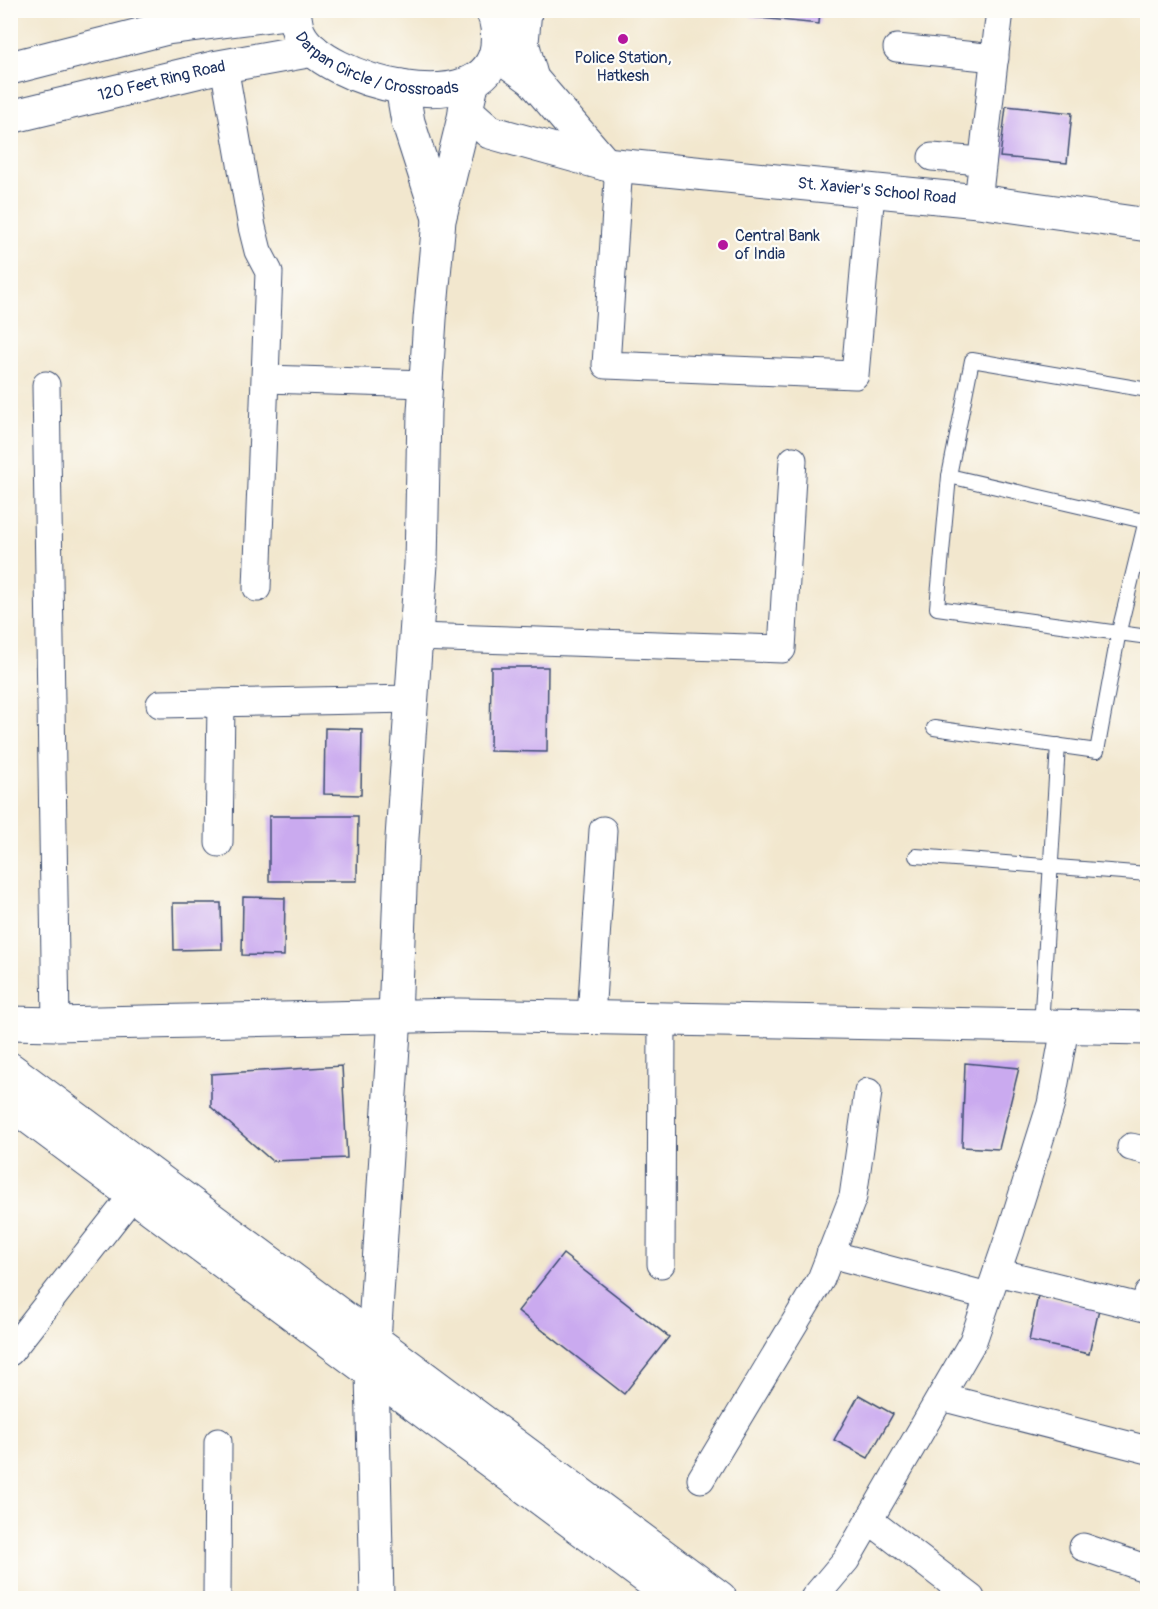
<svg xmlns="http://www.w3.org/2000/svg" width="1158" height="1609" font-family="Pangolin,sans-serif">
<rect width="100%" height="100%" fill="#fdfcf7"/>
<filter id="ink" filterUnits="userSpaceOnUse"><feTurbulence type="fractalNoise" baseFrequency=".0167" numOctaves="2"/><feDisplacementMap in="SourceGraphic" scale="12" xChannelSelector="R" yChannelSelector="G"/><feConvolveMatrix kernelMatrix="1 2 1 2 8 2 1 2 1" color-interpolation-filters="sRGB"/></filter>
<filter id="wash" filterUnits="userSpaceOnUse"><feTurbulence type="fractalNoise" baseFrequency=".008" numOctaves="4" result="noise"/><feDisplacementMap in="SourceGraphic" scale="24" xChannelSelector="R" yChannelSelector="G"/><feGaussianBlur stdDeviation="1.35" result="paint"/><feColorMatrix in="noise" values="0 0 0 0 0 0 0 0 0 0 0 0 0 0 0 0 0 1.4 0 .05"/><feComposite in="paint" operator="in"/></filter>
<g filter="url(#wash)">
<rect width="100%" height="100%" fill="#f2e7ce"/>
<g id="blocks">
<g fill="#caaaef">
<path d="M751 10H820L819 24 751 17Z"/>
<path d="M1006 106 1072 113 1067 163 1000 157Z"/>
<path d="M491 667H548L547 752 490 751Z"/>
<path d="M325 728 362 729 361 795 324 794Z"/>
<path d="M269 816H358L357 881H269Z"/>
<path d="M243 897 285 898 284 956 242 955Z"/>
<path d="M173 903H221L222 949 174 950Z"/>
<path d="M965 1063 1019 1068 999 1149 962 1147Z"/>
<path d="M342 1066 347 1158 272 1161 211 1107V1074Z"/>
<path d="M563 1254 669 1337 624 1394 518 1311Z"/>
<path d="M1038 1296 1099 1309 1089 1354 1029 1341Z"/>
<path d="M859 1395 893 1414 868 1458 834 1440Z"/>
</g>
</g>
</g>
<g filter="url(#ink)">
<use href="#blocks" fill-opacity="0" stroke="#3b4b6f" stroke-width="1.5"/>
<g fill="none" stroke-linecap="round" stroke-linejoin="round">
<g stroke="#3b4b6f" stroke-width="16">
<g id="service">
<path d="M1148 390 972 360 949 476 937 608 1148 637"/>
<path d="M949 476 1148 522"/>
<path d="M934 728 1097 751 1119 631 1148 512"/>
<path d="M916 856 1148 874"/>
<path d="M1041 1027 1058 745"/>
</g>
</g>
<g stroke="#3b4b6f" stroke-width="29">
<g id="minor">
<path d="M897 48 995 58"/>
<path d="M224 66 252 227 258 251 269 272 257 588"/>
<path d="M932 157 982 161"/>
<path d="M619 165 606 365 855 375 871 192"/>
<path d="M978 201 1000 10"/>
<path d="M266 379 426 384"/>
<path d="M46 385 56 1024"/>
<path d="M416 637 782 649 793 460"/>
<path d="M160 704 412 699"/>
<path d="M219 843 221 703"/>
<path d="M591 1017 603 830"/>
<path d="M1131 1147 1148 1151"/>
<path d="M830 1254 988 1296"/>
<path d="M661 1264 662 1018"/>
<path d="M997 1272 1144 1308 1148 1294"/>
<path d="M10 1352 133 1195"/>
<path d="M941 1397 1148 1450"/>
<path d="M701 1479 821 1279 853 1197 868 1092"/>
<path d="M869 1520 971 1598"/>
<path d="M1083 1547 1148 1569"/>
<path d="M217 1598 218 1442"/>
<path d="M814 1598 846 1560 973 1341 1011 1231 1051 1104 1065 1028"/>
</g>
</g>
<g stroke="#3b4b6f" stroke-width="35">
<g id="tertiary">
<path d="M525 10 522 42 532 79"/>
<path d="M496 53 532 79 605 164"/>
<path d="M402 87 408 122 439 218"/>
<path id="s1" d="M465 110 490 132 605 164 978 201 1148 225"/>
<path d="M10 1023 56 1024 459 1015 1148 1028"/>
<path d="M10 1069 720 1598"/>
<path d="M10 1103 674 1598"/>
<path d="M377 1598 372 1372 395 1016 402 838 421 564 424 412 430 319 439 220 473 81"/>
</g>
</g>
<g stroke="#3b4b6f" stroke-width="35">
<g id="primary">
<path id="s2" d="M294 10C295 17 296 27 299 33 322 82 488 125 497 46 498 33 498 23 492 10"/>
<path d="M10 68 167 28 294 12"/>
<path id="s3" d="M10 117 213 68 313 50"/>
</g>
</g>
<use href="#service" stroke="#fff" stroke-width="14"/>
<use href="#minor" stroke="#fff" stroke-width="27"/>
<use href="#tertiary" stroke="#fff" stroke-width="33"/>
<use href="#primary" stroke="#fff" stroke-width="33"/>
</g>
</g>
<g fill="#b5179e" stroke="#fdfcf7" stroke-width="2">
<circle cx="623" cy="39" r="6"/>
<circle cx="723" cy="245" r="6"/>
</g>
<g text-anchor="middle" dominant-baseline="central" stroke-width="4.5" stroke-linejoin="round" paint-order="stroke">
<g font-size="16" fill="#1b2f5e" stroke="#fdfcf7">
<text stroke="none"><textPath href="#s2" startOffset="112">Darpan Circle / Crossroads</textPath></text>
<text stroke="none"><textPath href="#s3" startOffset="156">120 Feet Ring Road</textPath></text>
<text stroke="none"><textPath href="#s1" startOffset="426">St. Xavier's School Road</textPath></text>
</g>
<g font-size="16" fill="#1b2f5e" stroke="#fdfcf7">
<text x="623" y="58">Police Station,<tspan x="623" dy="18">Hatkesh</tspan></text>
<text x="735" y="236" text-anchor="start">Central Bank<tspan x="735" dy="18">of India</tspan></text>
</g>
</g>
<rect width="1158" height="1609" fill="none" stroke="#fdfcf7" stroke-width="36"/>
</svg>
